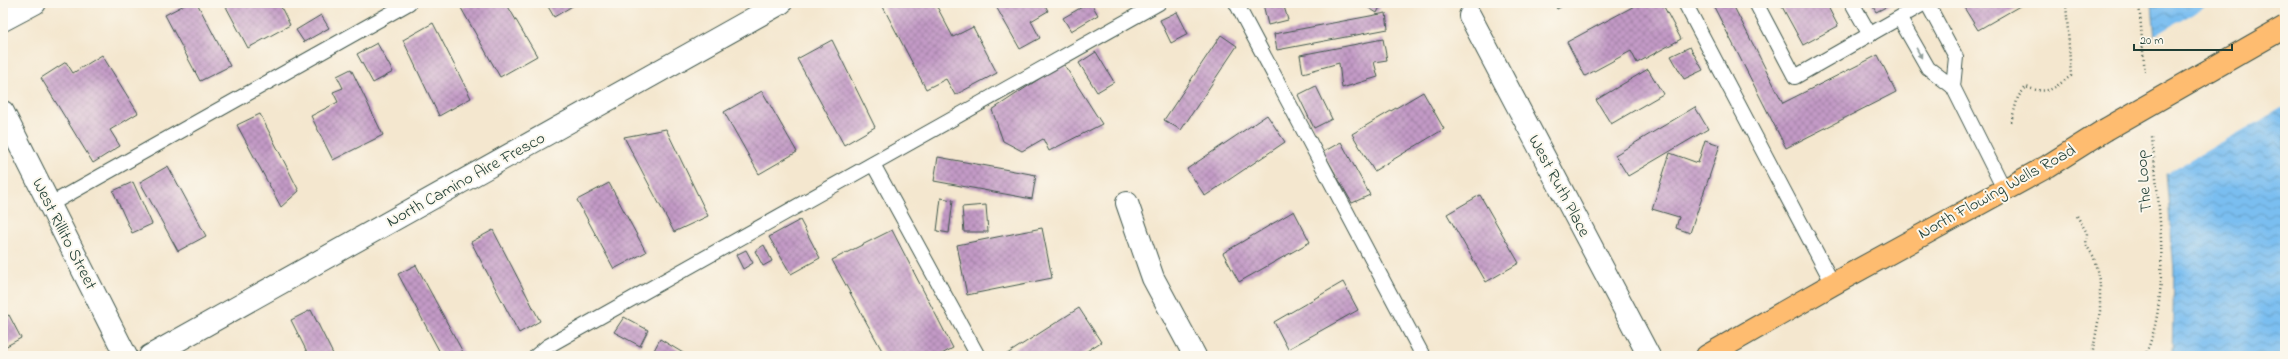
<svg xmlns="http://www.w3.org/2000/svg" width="2288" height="359" font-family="'Indie Flower',sans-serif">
<defs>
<pattern id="water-waves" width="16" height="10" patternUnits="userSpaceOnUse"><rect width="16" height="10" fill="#7abef0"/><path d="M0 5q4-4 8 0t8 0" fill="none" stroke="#639cc3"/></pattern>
<pattern id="building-cross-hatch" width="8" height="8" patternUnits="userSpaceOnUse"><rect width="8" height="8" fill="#c39ac6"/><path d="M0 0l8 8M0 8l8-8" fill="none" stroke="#9e7fa2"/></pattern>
</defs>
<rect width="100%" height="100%" fill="#fbf7ec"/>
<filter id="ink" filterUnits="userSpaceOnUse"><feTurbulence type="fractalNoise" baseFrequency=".025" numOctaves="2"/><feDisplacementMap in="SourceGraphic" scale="8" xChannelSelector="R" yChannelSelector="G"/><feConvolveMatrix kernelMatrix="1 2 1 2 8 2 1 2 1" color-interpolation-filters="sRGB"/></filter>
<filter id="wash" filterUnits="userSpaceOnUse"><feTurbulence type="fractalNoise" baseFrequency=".012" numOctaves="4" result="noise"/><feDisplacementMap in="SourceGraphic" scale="16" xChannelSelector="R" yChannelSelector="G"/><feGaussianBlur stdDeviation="0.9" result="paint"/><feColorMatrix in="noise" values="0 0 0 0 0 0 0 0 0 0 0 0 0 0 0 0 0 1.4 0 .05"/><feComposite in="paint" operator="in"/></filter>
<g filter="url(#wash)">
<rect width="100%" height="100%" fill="#f4e7cf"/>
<path fill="url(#water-waves)" stroke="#4c7e92" d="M2152 3H2285V356H2172L2174 270Z"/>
<path fill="#f4e7cf" d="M2211 3H2285V106L2164 175 2153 37Z"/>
<g id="blocks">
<g fill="url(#building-cross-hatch)">
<path d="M188 3H197L230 66 200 81 165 15Z"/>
<path d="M224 3H279L290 25 248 48Z"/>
<path d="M470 3H506L537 56 500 77 461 8Z"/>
<path d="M546 3H573L574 5 554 17Z"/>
<path d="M881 3H935L953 37 973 27 997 73 955 95 946 79 926 89Z"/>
<path d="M994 3H1044L1048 11 1031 21 1040 38 1020 49Z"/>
<path d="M1089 3H1091L1098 15 1071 31 1063 18Z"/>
<path d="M1267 3H1283L1288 20 1268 25 1263 4Z"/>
<path d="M1361 3H1382L1377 13Z"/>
<path d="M1554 3H1568L1557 9Z"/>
<path d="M1640 3H1662L1681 39 1637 63 1631 51 1585 76 1567 42Z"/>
<path d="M1712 3H1732L1783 103 1878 55 1896 92 1786 148Z"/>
<path d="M1780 3H1826L1838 26 1803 45Z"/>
<path d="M1871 3H1894L1876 12Z"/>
<path d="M1968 3H2025L1978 30 1963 6Z"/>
<path d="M1177 12 1188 34 1171 43 1160 20Z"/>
<path d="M1386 13 1388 29 1277 50 1274 34Z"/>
<path d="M321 15 329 28 304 42 296 30Z"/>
<path d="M433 23 471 98 439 116 403 40Z"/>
<path d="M1221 35 1237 46 1181 130 1164 120Z"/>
<path d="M1383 39 1387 60 1374 62 1378 77 1342 88 1339 63 1303 73 1300 55Z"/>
<path d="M832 40 875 127 844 145 797 59Z"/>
<path d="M377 43 393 72 373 83 357 54Z"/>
<path d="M1690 47 1703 70 1684 79 1671 56Z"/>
<path d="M1096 52 1114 82 1097 92 1079 63Z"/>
<path d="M102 55 138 113 110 130 120 146 93 163 41 78 66 62 73 73Z"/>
<path d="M1063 63 1102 124 1049 151 1043 139 1022 151 1003 141 992 110Z"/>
<path d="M351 69 383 135 333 160 311 116 338 102 333 92 343 88 337 76Z"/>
<path d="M1648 69 1663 94 1611 124 1596 100Z"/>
<path d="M1316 86 1332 119 1314 128 1298 95Z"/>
<path d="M762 91 797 152 759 174 724 112Z"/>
<path d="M1423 92 1444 129 1374 171 1352 134Z"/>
<path d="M1695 107 1708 129 1628 176 1615 155Z"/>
<path d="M260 114 299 191 281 207 237 125Z"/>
<path d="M1267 115 1285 142 1205 196 1187 169Z"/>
<path d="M666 129 708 216 674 232 624 137Z"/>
<path d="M1705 140 1720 145 1690 233 1676 228 1679 217 1652 209 1670 153 1698 163Z"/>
<path d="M1341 142 1370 195 1352 203 1323 152Z"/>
<path d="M938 157 1036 175 1032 199 934 181Z"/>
<path d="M168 166 206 236 178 251 140 182Z"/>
<path d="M133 182 152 224 132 233 113 191Z"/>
<path d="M609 183 646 252 614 269 577 200Z"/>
<path d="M1480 195 1519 263 1486 282 1447 214Z"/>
<path d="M941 198 953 200 949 233 937 231Z"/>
<path d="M986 205 988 232H964L962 207Z"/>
<path d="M1294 211 1310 242 1239 282 1223 253Z"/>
<path d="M800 220 820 258 791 274 769 237Z"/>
<path d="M1042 228 1052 278 967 295 957 245Z"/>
<path d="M493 230 540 321 519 333 471 242Z"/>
<path d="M892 230 953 348 938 356H885L832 260Z"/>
<path d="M764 245 772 261 763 266 755 251Z"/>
<path d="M746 250 753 263 743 269 736 255Z"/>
<path d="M416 265 465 356H442L398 274Z"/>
<path d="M1343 282 1358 310 1288 349 1274 322Z"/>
<path d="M1079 308 1101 342 1079 356H1004Z"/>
<path d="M311 310 334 356H309L291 320Z"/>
<path d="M9 315 21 338 3 348V318Z"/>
<path d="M624 317 648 330 640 346 614 332Z"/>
<path d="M660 339 688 356H651Z"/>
</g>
</g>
</g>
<g filter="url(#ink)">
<use href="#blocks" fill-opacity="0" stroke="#3f564b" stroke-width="1"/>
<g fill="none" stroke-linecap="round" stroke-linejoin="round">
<g stroke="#3f564b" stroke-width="16">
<g id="lane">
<path d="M1236 3 1423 356"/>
<path d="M1685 3 1833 284"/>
<path d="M1756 3 1795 77 1925 3"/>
<path d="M1852 3 1870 35"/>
<path d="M1900 19 1928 68 1953 87 1956 57 1927 3"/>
<path d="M1953 87 2004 189"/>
<path d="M873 164 978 356"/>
<path d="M49 205 409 3"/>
<path d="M536 356 548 346 1159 3"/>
</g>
</g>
<g stroke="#3f564b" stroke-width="24">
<g id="street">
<path d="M1470 16 1649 356"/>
<path d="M3 20 35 3"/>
<path d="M3 112 126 356"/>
<path d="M1127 203 1153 278 1195 356"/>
<path d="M150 356 781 3"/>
</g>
</g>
<g stroke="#3f564b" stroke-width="24">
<path id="primary" d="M1707 356 1833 284 2048 166 2105 130"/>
</g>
<g stroke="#3f564b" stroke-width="2.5" stroke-dasharray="1 3" stroke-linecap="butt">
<path d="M2139 3 2145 74"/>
<path d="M2011 122 2018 97 2026 87C2049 95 2052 89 2071 76L2066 3"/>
<path d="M2077 216 2087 233 2086 245 2094 257 2100 285V311L2092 356"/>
<path d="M2145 356C2173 292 2158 205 2152 137"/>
</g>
<use href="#lane" stroke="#fff" stroke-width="14"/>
<use href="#street" stroke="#fff" stroke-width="22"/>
<use href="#primary" stroke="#febc70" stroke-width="22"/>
<g stroke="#3f564b" stroke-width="24" stroke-linecap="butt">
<path id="primary-bridge" d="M2105 130 2285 27"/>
</g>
<use href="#primary-bridge" stroke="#febc70" stroke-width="22"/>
</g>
<defs><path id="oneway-solid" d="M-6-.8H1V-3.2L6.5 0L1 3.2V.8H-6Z"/></defs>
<use fill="#8f9e9a" href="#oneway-solid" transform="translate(1919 53) rotate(61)"/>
</g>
<g text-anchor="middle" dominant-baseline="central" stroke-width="4" stroke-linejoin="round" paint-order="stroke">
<g font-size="17" fill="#1f3d34" stroke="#fbf7ec">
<text transform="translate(466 180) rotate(-29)">North Camino Aire Fresco</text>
<text transform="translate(2144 181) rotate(-95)">The Loop</text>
<text transform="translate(1559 186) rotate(62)">West Ruth Place</text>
<text transform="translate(1997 192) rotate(-29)">North Flowing Wells Road</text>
<text transform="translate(64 234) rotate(63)">West Rillito Street</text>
</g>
</g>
<rect width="2288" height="359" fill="none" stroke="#fbf7ec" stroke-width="16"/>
<path d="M2134 44v6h98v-6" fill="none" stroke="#1f3d34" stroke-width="2"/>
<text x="2140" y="44" font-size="12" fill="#1f3d34" stroke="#fbf7ec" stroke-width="3" paint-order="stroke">20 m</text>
</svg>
